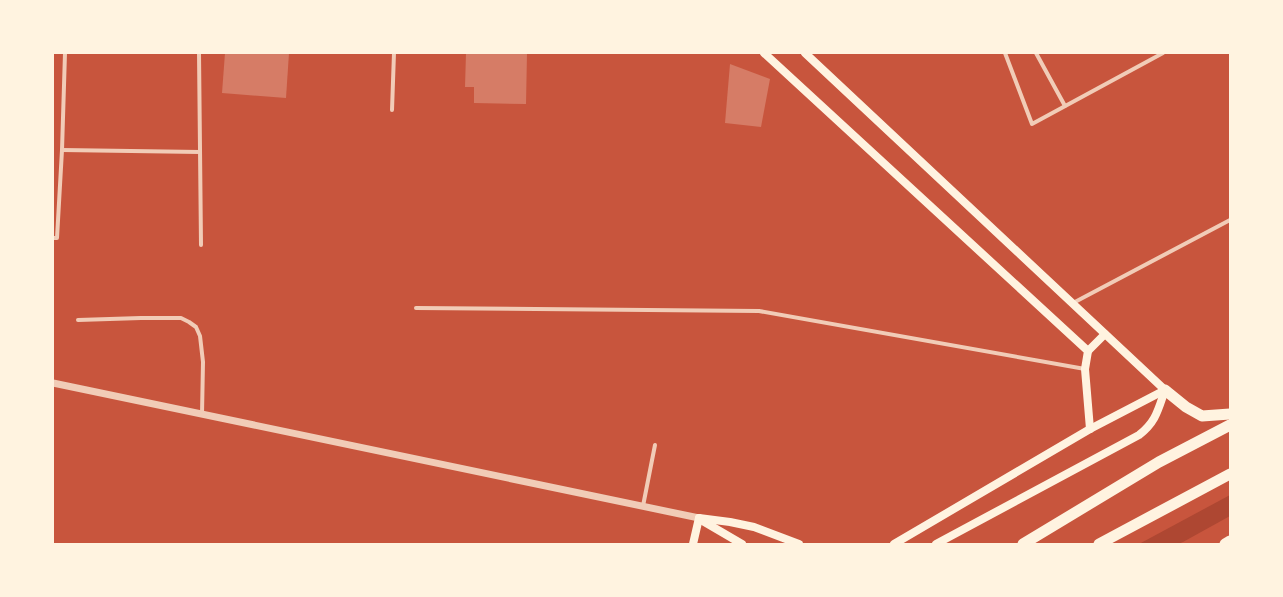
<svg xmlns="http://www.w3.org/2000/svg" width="1283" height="597" font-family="'Noto Sans',sans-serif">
<rect width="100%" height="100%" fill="#c8553d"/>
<path fill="#ae4732" d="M1230 495V516L1183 542 1178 544H1139Z"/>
<g fill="#d67c66">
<path d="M225 53H289L286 98 222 93Z"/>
<path d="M466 53H527L526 104 474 103V87H465Z"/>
<path d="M730 64 770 79 761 127 725 123Z"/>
</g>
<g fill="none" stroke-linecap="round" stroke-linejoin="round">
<g stroke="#f1ccb7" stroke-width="4">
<path d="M199 53 201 245"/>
<path d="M1005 53 1032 124 1163 53"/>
<path d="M1036 53 1065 106"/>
<path d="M392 110 394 53"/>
<path d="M62 150 200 152"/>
<path d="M53 238H57L62 150 65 53"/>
<path d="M1073 303 1230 220"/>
<path d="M416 308 759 311 1085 369"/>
<path d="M78 320 141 318H181L189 322 196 327 200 336 203 362 202 414"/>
<path d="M643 506 655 445"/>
</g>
<path stroke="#f1ccb7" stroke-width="7" d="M53 383 699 518"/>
<g stroke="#fff3e0" stroke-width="8">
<path d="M764 53 1088 351 1085 369 1090 429"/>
<path d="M805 53 1165 390"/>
<path d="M1088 351 1105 334"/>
<path d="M699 518 730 522 754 527 799 544"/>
<path d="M701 520 742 544"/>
<path d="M693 544 699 518"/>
<path d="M894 544 1090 429 1165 390"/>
<path d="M936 544 1139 435C1156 422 1158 410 1165 390"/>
</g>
<g stroke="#fff3e0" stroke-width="11">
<path d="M1165 390 1186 407 1202 416 1230 414"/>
<path d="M1023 544 1159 462 1230 425"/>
<path d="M1099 544 1230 474"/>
<path d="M1225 544 1230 541"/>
</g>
</g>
<rect width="1283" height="597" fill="none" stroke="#fff3e0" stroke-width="108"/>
</svg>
